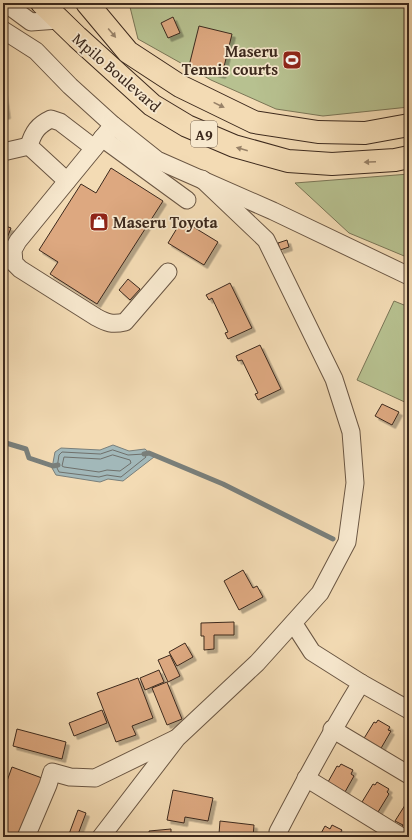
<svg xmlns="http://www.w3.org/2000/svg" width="412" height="840" font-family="'Gentium Book Plus',serif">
<defs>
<filter id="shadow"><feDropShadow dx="3.5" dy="3.5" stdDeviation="0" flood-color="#0004"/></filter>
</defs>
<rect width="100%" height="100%" fill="#f3dbb4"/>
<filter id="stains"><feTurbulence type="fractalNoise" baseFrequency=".005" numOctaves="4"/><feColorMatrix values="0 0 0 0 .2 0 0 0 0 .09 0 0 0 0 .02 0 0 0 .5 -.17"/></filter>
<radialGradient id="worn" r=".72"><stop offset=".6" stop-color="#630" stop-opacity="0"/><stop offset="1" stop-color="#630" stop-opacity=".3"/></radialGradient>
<g fill="#b7c190" stroke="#7a7556">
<path d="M131 3H409V107L323 116 276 109 211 80 138 39 130 7Z"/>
<path d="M409 174V258L349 233 295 183Z"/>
<path d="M394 301 409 307V404L357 380Z"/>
</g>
<path fill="#a2b8b9" stroke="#797f7b" d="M113 445 129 451 145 449 154 457 123 481 108 479 100 482 56 475 52 468 55 452 61 448 100 450Z"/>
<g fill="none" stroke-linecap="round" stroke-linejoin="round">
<g stroke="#6f706b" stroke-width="1">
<path d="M113 450 128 455 144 454 146 457 121 477 107 475 99 477 59 472 57 468 59 455 62 452 100 454Z"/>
<path d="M113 455 130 460 131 463 120 471 107 470 99 472 64 467 62 466 64 457 100 459Z"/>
</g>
<g stroke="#797f7b" stroke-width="5">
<path d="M3 445 6 443 26 449 29 458 53 466 58 465"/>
<path d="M144 454 149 453 223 484 333 539"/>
</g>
</g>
<g fill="#dda880" stroke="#3c291d" filter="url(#shadow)">
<path d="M173 17 180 33 168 38 161 23Z"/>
<path d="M199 26 232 34 222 75 189 66Z"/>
<path d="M3 87 7 115 3 116Z"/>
<path d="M111 168 163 201 97 304 50 274 58 262 39 250 81 184 96 193Z"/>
<path d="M182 220 218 242 204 265 168 243Z"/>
<path d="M3 225 11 228 3 248Z"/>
<path d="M287 240 289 247 280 250 278 243Z"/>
<path d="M128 279 140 289 130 300 119 290Z"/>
<path d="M230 283 252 328 228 339 225 333 228 332 212 298 209 300 206 295Z"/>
<path d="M260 345 281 389 258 400 255 394 258 393 242 360 238 361 236 356Z"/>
<path d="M382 404 399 412 392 425 375 416Z"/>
<path d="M243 570 253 588 257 586 263 597 239 610 224 581Z"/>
<path d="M234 622V635H214V649L204 650V636H201V623Z"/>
<path d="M185 643 193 657 177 666 169 652Z"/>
<path d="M170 655 180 676 168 682 158 660Z"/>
<path d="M159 670 164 682 145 690 140 678Z"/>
<path d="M138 678 153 718 132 726 136 735 116 742 97 693Z"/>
<path d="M167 682 182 719 167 725 152 688Z"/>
<path d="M102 710 107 723 74 736 69 723Z"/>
<path d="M378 720 390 727 388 730 391 731 380 750 363 740 374 722 376 723Z"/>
<path d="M17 729 66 742 62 759 13 746Z"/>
<path d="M341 764 353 770 351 774 354 776 345 792 342 790H335L337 787 328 782 337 766 339 767Z"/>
<path d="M12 767 42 778 22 837H3V792Z"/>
<path d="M377 782 389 789 387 792 389 794 378 812 374 810 372 813 368 810 369 807 362 802 373 784 375 785Z"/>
<path d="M173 790 213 798 208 821 185 817 184 823 167 820Z"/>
<path d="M407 802 409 803V829L406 831 401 828 403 825 395 821Z"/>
<path d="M78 810 86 813 77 837 69 834Z"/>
<path d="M220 821 254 825 253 837 219 834Z"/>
<path d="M332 825 342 830 339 835 342 837H319L325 826 330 829Z"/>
<path d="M171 829V837H150L149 831Z"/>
</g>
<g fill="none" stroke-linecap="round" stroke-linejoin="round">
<g stroke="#6a5643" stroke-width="19">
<g id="minor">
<path d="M5 3 31 22 58 20"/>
<path d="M3 30 36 51 70 86 113 125 157 160 273 211 409 276"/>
<path d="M113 125 18 241 13 250 14 263 20 269 96 317C107 323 112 325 125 322L168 272"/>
<path d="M102 138 187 200"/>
<path d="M3 152 29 146"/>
<path d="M67 181 29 146C33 132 38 125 51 119L60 122 94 148"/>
<path d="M361 683 409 710"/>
<path d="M332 729 409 775"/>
<path d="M306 778 402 837"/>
<path d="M26 837 48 785 52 772 70 777 95 778 175 739"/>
<path d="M101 837 177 738 257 663 320 593 347 542 355 483 351 432 334 379 266 240 202 179"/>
<path d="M279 837 278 832C304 782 331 732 361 683L312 652 294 624"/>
</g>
</g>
<g stroke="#3c291d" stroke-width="24">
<g id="highway">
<path d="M42 3 77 37 152 105 187 126 234 146 288 161 332 164 395 160 409 157"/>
<path d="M87 3 128 52 180 86 254 122 318 132 365 133 409 125"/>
</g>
</g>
<use href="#minor" stroke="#f7e8ce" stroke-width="17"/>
<use href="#highway" stroke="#f3dbb4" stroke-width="22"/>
</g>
<defs><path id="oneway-solid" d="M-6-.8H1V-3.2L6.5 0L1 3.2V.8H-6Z"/></defs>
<g fill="#988268">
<use href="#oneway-solid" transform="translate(112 33) rotate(50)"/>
<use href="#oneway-solid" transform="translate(219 105) rotate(26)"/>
<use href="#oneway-solid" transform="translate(242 149) rotate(-164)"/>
<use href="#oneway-solid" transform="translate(370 162) rotate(177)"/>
</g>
<defs>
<g id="stadium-square" transform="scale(1)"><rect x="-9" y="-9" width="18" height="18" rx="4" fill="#8f2418" stroke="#f7e8ce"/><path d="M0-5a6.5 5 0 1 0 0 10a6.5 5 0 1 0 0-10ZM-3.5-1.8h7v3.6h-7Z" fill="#fff"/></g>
<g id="shop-square" transform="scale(1)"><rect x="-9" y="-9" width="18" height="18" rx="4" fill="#8f2418" stroke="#f7e8ce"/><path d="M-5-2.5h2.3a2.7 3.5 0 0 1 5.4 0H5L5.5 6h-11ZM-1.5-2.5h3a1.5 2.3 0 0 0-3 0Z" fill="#fff"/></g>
</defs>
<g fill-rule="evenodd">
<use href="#stadium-square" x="292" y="60"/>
<use href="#shop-square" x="99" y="222"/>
</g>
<g text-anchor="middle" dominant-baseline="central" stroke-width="3.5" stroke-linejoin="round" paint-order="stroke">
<rect fill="#f7e8ce" stroke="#746252" stroke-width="1" x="191" y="121" width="26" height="26" rx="3"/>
<g font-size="15" font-weight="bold" fill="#3c291d">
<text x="204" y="134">A9</text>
</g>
<g font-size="16" font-weight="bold" fill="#3c291d" stroke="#f7e8ce" text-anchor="end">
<text x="278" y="51">Maseru<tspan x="278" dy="18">Tennis courts</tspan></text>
<text x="113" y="222" text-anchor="start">Maseru Toyota</text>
</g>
<g font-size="16" fill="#3c291d" stroke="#f7e8ce">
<text transform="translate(117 72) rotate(41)">Mpilo Boulevard</text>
</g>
</g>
<rect width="412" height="840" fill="none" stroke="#f3dbb4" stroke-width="16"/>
<rect x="4" y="4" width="404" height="832" fill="none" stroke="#3c291d" stroke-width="2"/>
<rect x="8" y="8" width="396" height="824" fill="none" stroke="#3c291d"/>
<rect width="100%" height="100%" filter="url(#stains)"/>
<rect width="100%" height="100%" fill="url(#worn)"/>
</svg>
